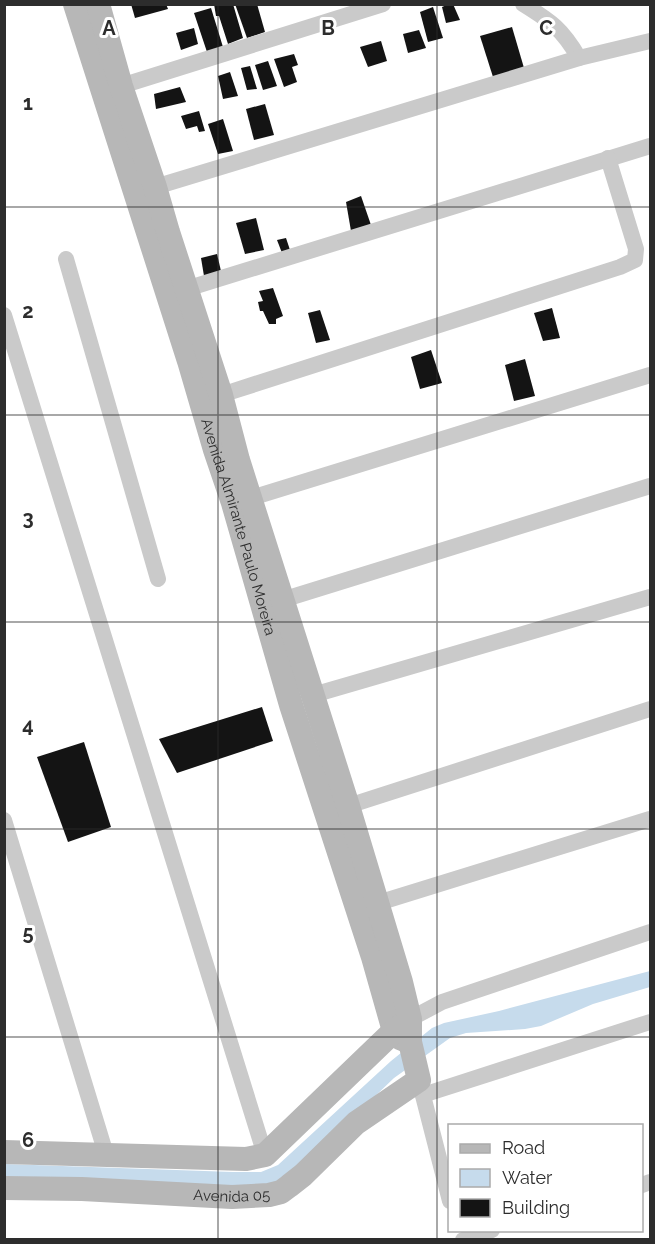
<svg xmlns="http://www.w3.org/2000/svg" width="655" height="1244" font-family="Raleway,sans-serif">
<rect width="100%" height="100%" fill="#fff"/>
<path fill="#c6dbec" d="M650 971V987L593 1004 541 1026 525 1029 466 1033 450 1038 394 1078 295 1173 267 1187 5 1178V1164L233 1172H261L278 1165 391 1061 432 1028 444 1023 499 1011Z"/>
<g fill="#141414">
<path d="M131 4H166L168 9 135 18Z"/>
<path d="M214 4H233L243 38 228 44 219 16H216Z"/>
<path d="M235 4H257L265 32 247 38Z"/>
<path d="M449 4H453L460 20 446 23 442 7Z"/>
<path d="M433 7 443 38 428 42 420 12Z"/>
<path d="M211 8 223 47 207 52 194 13Z"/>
<path d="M512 27 524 68 493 77 480 36Z"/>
<path d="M194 28 198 44 181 50 176 33Z"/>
<path d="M419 30 426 48 408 53 403 34Z"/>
<path d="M381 41 387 61 368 67 360 47Z"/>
<path d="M294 54 298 65 292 67 297 82 284 87 274 59Z"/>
<path d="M268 61 277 86 263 90 255 65Z"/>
<path d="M250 66 257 89 247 90 241 68Z"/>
<path d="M230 72 238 96 223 99 218 76Z"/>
<path d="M180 87 186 102 156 109 154 94Z"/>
<path d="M265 104 274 135 254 140 246 109Z"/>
<path d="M199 111 205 131 199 132 197 126 186 129 181 116Z"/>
<path d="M223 119 233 151 218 154 208 124Z"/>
<path d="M361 196 371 225 351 231 346 202Z"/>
<path d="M256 218 264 250 245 254 236 223Z"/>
<path d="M286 238 290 250 282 253 277 240Z"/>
<path d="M217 254 221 271 204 276 201 258Z"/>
<path d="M273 288 283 316 276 319V324H269L263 311H260L258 302 263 301 259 291Z"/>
<path d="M552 308 560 338 543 341 534 313Z"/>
<path d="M320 310 330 340 316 343 308 313Z"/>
<path d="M431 350 442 383 420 389 411 357Z"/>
<path d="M525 359 535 396 514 401 505 365Z"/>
<path d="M262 707 273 741 177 773 159 739Z"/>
<path d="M84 742 111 827 68 842 37 757Z"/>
</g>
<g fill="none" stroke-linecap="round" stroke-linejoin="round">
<g stroke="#cacaca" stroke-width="16">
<path d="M523 4C552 22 562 29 579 58"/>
<path d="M121 86 383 4"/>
<path d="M155 187 579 58 650 41"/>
<path d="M66 259 158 579"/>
<path d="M186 289 650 146"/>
<path d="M4 315 265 1155"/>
<path d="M221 395 620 267 635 260 636 249 608 158"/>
<path d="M251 498 650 375"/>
<path d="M282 600 650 486"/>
<path d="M313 695 650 597"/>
<path d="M348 806 650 709"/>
<path d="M4 820 106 1154"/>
<path d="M378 903 650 819"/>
<path d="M410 1019 442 1002 650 932"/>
<path d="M420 1084 450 1201"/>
<path d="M423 1095 650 1022"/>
<path d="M642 1185 650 1182"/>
<path d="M463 1240 492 1230"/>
</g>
<g stroke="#b7b7b7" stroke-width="24">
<path id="s1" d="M75 4 189 361 215 450 233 503 291 705 373 957 394 1031 400 1038 410 1042"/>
<path d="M4 1152 246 1159 265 1155 394 1031 407 1021"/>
<path id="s2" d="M4 1188 82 1189 232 1197 269 1195 281 1192 289 1186 303 1175 356 1123 419 1080 410 1042V1019L401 982 348 806 238 460 221 395 168 232 155 187 121 86 98 4"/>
</g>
</g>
<path fill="none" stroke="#2d2d2d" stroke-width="1.5" stroke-opacity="0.55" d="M218 4V1240M437 4V1240M4 207H650M4 415H650M4 622H650M4 829H650M4 1037H650"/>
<g text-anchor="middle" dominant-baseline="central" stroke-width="6" stroke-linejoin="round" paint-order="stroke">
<g font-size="15" fill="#2d2d2d" stroke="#fff">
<text stroke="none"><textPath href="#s1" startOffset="548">Avenida Almirante Paulo Moreira</textPath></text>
<text stroke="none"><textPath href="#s2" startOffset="228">Avenida 05</textPath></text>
</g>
</g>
<g font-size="20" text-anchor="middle" font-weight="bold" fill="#2d2d2d" stroke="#fff" stroke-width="6" stroke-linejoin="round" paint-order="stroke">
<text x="109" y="35">A</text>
<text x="328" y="35">B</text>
<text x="546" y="35">C</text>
<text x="28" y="110">1</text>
<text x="28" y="318">2</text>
<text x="28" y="525">3</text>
<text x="28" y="732">4</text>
<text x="28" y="940">5</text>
<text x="28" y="1147">6</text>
</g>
<rect width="655" height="1244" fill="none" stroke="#2d2d2d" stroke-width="12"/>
<rect x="448" y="1124" width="195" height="108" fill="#ffffff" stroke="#ababab" stroke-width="1.5"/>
<rect x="460" y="1144" width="30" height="9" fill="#b7b7b7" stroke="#ababab" stroke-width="1.5"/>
<text x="502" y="1154" font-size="18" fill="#2d2d2d">Road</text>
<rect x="460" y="1169" width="30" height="18" fill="#c6dbec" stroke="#ababab" stroke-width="1.5"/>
<text x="502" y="1184" font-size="18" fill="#2d2d2d">Water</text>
<rect x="460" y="1199" width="30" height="18" fill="#141414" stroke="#ababab" stroke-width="1.5"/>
<text x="502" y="1214" font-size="18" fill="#2d2d2d">Building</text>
</svg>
